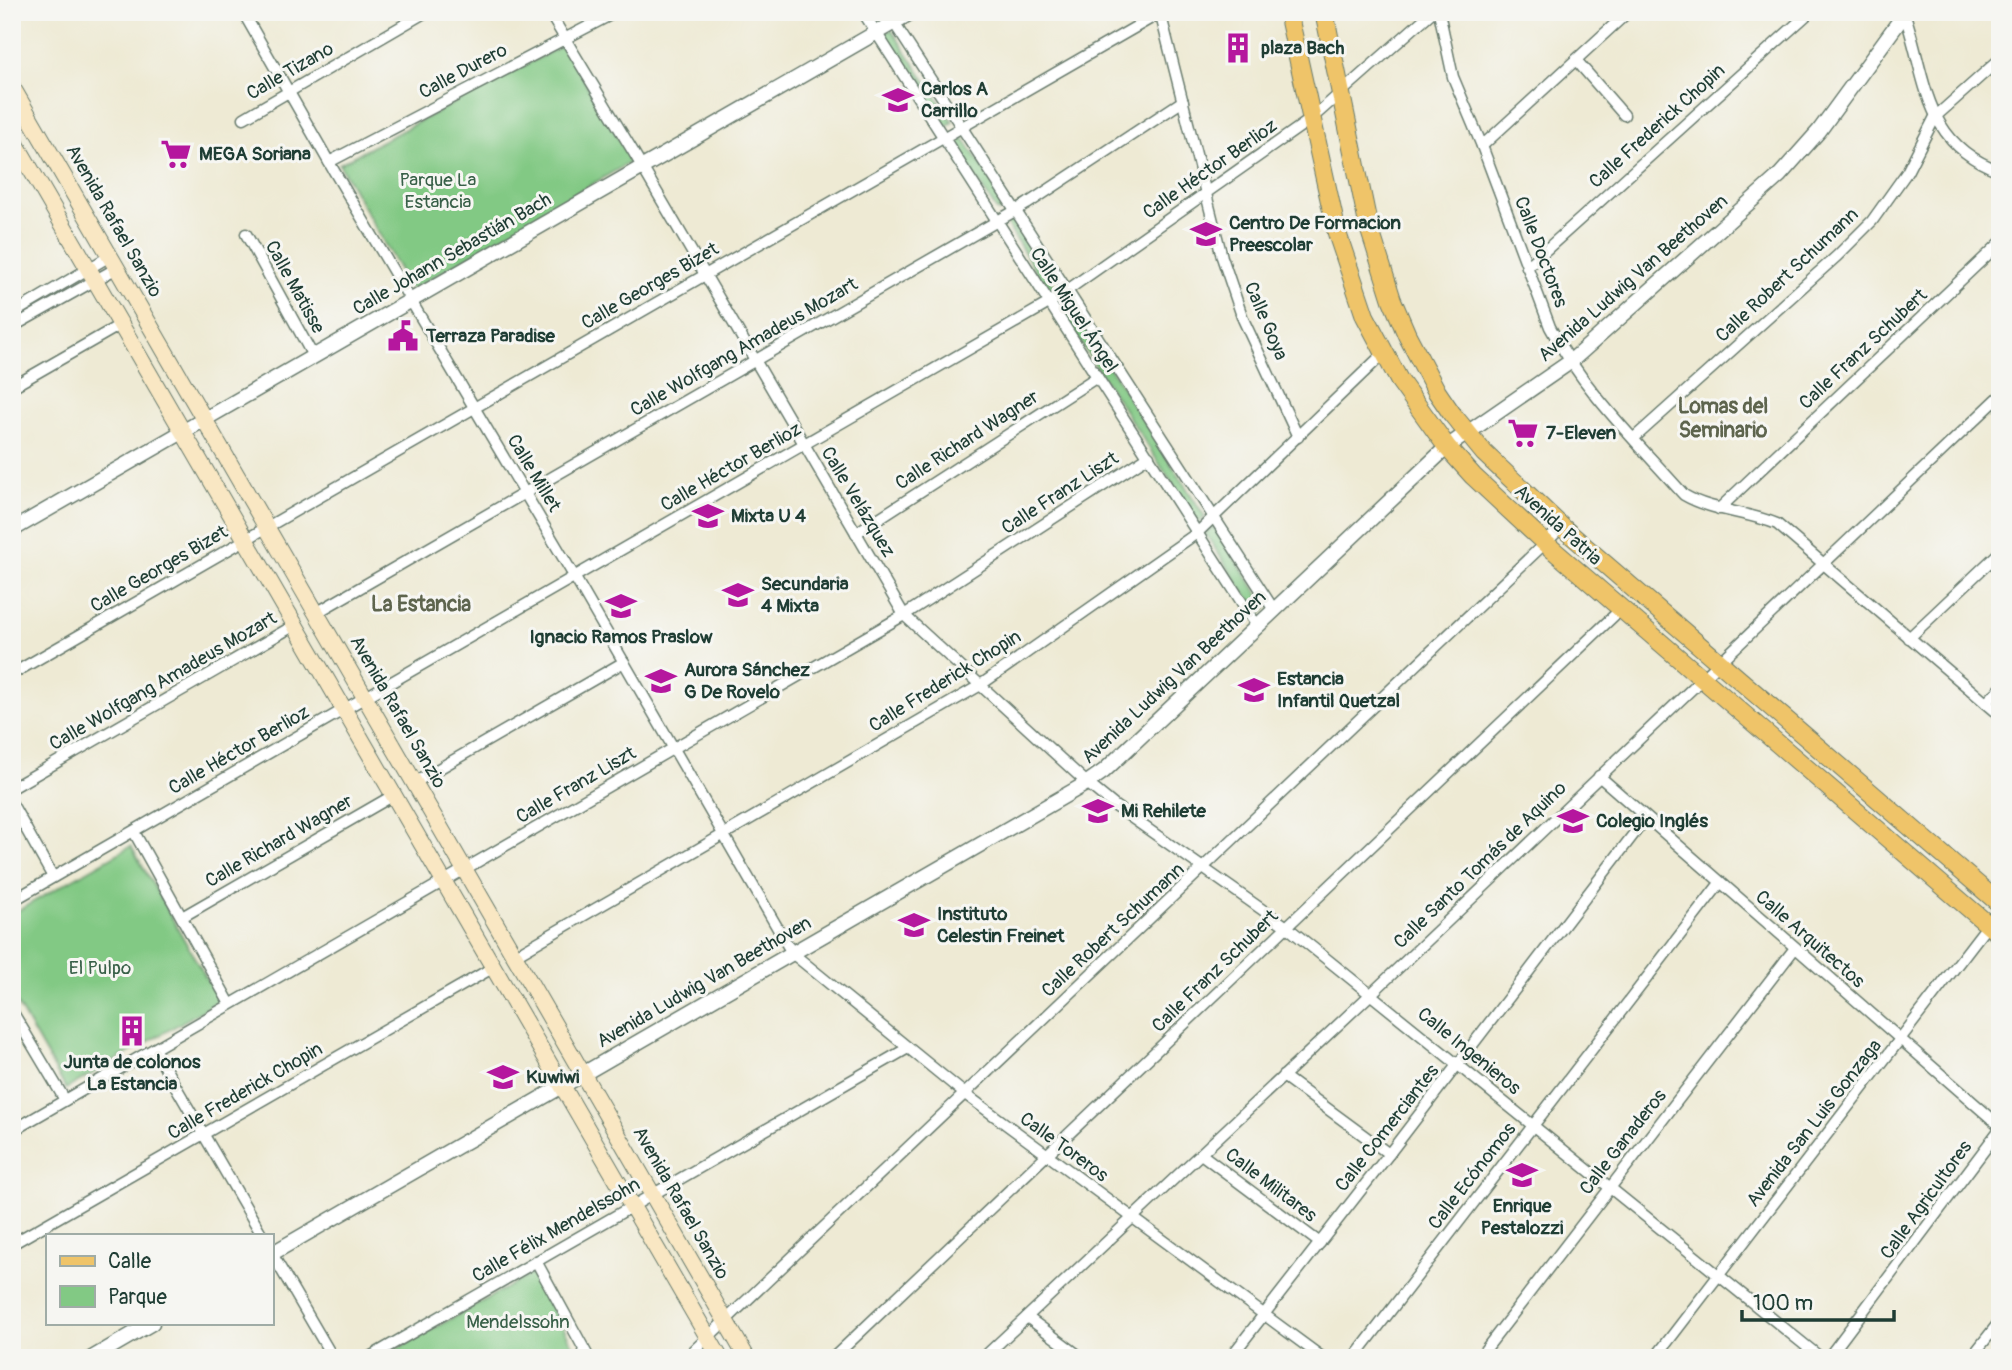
<svg xmlns="http://www.w3.org/2000/svg" width="2012" height="1370" font-family="Pangolin,sans-serif">
<rect width="100%" height="100%" fill="#f6f6f2"/>
<filter id="ink" filterUnits="userSpaceOnUse"><feTurbulence type="fractalNoise" baseFrequency=".0143" numOctaves="2"/><feDisplacementMap in="SourceGraphic" scale="14" xChannelSelector="R" yChannelSelector="G"/><feConvolveMatrix kernelMatrix="1 2 1 2 8 2 1 2 1" color-interpolation-filters="sRGB"/></filter>
<filter id="wash" filterUnits="userSpaceOnUse"><feTurbulence type="fractalNoise" baseFrequency=".00686" numOctaves="4" result="noise"/><feDisplacementMap in="SourceGraphic" scale="28" xChannelSelector="R" yChannelSelector="G"/><feGaussianBlur stdDeviation="1.57" result="paint"/><feColorMatrix in="noise" values="0 0 0 0 0 0 0 0 0 0 0 0 0 0 0 0 0 1.4 0 .05"/><feComposite in="paint" operator="in"/></filter>
<g filter="url(#wash)">
<rect width="100%" height="100%" fill="#eeead4"/>
<g fill="#82c984" stroke="#50835c" stroke-width="2">
<path d="M891 29 953 122 944 128 883 35Z"/>
<path d="M563 45 632 161 411 290 339 164Z"/>
<path d="M959 132 1008 205 998 212 949 138Z"/>
<path d="M1013 219 1057 290 1050 294 1006 223Z"/>
<path d="M1066 299 1205 517 1198 523 1057 307Z"/>
<path d="M1214 527 1267 607 1259 615 1205 533Z"/>
<path d="M131 846 219 1001 66 1089 12 995V914Z"/>
<path d="M533 1273 580 1358H381Z"/>
</g>
</g>
<g filter="url(#ink)">
<g fill="none" stroke-linecap="round" stroke-linejoin="round">
<g stroke="#677a6c" stroke-width="13">
<g id="minor">
<path d="M243 12 334 171 574 576 792 953 965 1094 1323 1358"/>
<path d="M549 12 634 153 904 615 1087 783 1115 806 1287 927 1821 1358"/>
<path d="M863 12 1257 626"/>
<path d="M887 12 1274 610"/>
<path d="M1160 12 1222 257 1243 319 1298 437"/>
<path d="M1439 12 1453 77 1482 146 1550 327C1583 390 1637 442 1684 495 1713 512 1747 511 1777 524L2000 715"/>
<path d="M1904 12C1927 78 1922 143 2000 171"/>
<path d="M1576 60 1624 115"/>
<path d="M244 118 426 12"/>
<path d="M1482 146 1628 12"/>
<path d="M329 162 616 12"/>
<path d="M246 234 313 356"/>
<path d="M1527 267 1810 12"/>
<path d="M12 314 110 256"/>
<path d="M12 327 117 268"/>
<path d="M12 387 120 325"/>
<path d="M1634 438 1837 256 1872 221 1907 172 1935 117 2000 59"/>
<path d="M1719 509 2000 243"/>
<path d="M856 533 1097 377"/>
<path d="M316 613 1027 204 1183 101"/>
<path d="M1909 638 2000 552"/>
<path d="M12 674 1160 13"/>
<path d="M1986 703 2000 689"/>
<path d="M1599 776 2000 1126"/>
<path d="M414 783 624 662"/>
<path d="M12 788 295 625"/>
<path d="M12 804 53 877"/>
<path d="M134 832 230 1004"/>
<path d="M12 901 1049 303 1311 119 1432 12"/>
<path d="M182 917 394 795"/>
<path d="M514 956 979 686 1197 533 1384 353"/>
<path d="M12 1011 65 1100"/>
<path d="M154 1049 262 1235"/>
<path d="M1283 1076 1389 1154"/>
<path d="M12 1131 904 615 1149 456"/>
<path d="M1201 1154 1320 1243"/>
<path d="M12 1244 494 967"/>
<path d="M271 1252 333 1358"/>
<path d="M536 1261 589 1358"/>
<path d="M1027 1317 1082 1358"/>
<path d="M368 1358 908 1048"/>
<path d="M686 1358 1562 527"/>
<path d="M833 1358 1621 609"/>
<path d="M983 1358 1371 994 2000 396"/>
<path d="M1230 1358 1389 1154 1646 818"/>
<path d="M1354 1358 1720 883"/>
<path d="M1479 1358 1795 948"/>
<path d="M1655 1358 2000 909"/>
<path d="M1828 1358 2000 1129"/>
<path d="M1971 1358 2000 1321"/>
</g>
</g>
<g stroke="#677a6c" stroke-width="17">
<g id="tertiary">
<path d="M12 530 912 12"/>
<path d="M271 1254 1087 783 1104 771 1447 447 1570 362 1779 176 1819 131 1906 12"/>
<path d="M92 1358 152 1323"/>
</g>
</g>
<g stroke="#677a6c" stroke-width="18">
<g id="secondary">
<path d="M12 87 747 1358"/>
<path d="M12 137 720 1358"/>
</g>
</g>
<g stroke="#677a6c" stroke-width="20">
<g id="primary">
<path d="M1288 12 1337 233 1365 316 1399 380 1447 447 1473 476 1545 543 2000 935"/>
<path d="M1324 12 1368 224 1392 300 1407 335 1437 392 1452 414 1484 453 1562 527 2000 904"/>
</g>
</g>
<use href="#minor" stroke="#fff" stroke-width="10"/>
<use href="#tertiary" stroke="#fff" stroke-width="14"/>
<use href="#secondary" stroke="#f9e7c3" stroke-width="16"/>
<use href="#primary" stroke="#efc469" stroke-width="18"/>
</g>
</g>
<defs>
<g id="building-bare" transform="scale(2.415)"><path d="M-4-6H4V6H1V3H-1V6H-4ZM-2.5-4.3h1.7v1.8h-1.7ZM.8-4.3h1.7v1.8H.8ZM-2.5-1h1.7V.8h-1.7ZM.8-1h1.7V.8H.8Z" fill="#b5179e" stroke="#f6f6f2" stroke-width="2.5" paint-order="stroke"/></g>
<g id="school-bare" transform="scale(2.415)"><path d="M0-5L7-2L0 1L-7-2ZM-4 1L0 2.5L4 1V4Q0 6-4 4Z" fill="#b5179e" stroke="#f6f6f2" stroke-width="2.5" paint-order="stroke"/></g>
<g id="supermarket-bare" transform="scale(2.415)"><path d="M-6-5.5h2.5l.6 2H6L4.5 2H-2.5L-4.4-4H-6ZM-1.5 3.2a1.3 1.3 0 1 0 .1 0ZM3 3.2a1.3 1.3 0 1 0 .1 0Z" fill="#b5179e" stroke="#f6f6f2" stroke-width="2.5" paint-order="stroke"/></g>
<g id="civic-bare" transform="scale(2.415)"><path d="M-.6-6.5H3V-4.5H.6V-3L4-1V1h2V6H-6V1h2V-1L-.6-3ZM-1.2 2.5V6h2.4V2.5Z" fill="#b5179e" stroke="#f6f6f2" stroke-width="2.5" paint-order="stroke"/></g>
</defs>
<g fill-rule="evenodd">
<use href="#building-bare" x="1238" y="48"/>
<use href="#school-bare" x="898" y="100"/>
<use href="#supermarket-bare" x="176" y="154"/>
<use href="#school-bare" x="1206" y="234"/>
<use href="#civic-bare" x="403" y="336"/>
<use href="#supermarket-bare" x="1523" y="433"/>
<use href="#school-bare" x="708" y="516"/>
<use href="#school-bare" x="738" y="595"/>
<use href="#school-bare" x="621" y="606"/>
<use href="#school-bare" x="661" y="681"/>
<use href="#school-bare" x="1254" y="690"/>
<use href="#school-bare" x="1098" y="811"/>
<use href="#school-bare" x="1573" y="821"/>
<use href="#school-bare" x="914" y="925"/>
<use href="#building-bare" x="132" y="1031"/>
<use href="#school-bare" x="503" y="1077"/>
<use href="#school-bare" x="1522" y="1175"/>
</g>
<g text-anchor="middle" dominant-baseline="central" stroke-width="6" stroke-linejoin="round" paint-order="stroke">
<g font-size="19" font-weight="bold" fill="#1f3d34" stroke="#f6f6f2" text-anchor="start">
<text x="1261" y="48">plaza Bach</text>
<text x="921" y="89">Carlos A<tspan x="921" dy="22">Carrillo</tspan></text>
<text x="199" y="154">MEGA Soriana</text>
<text x="1229" y="223">Centro De Formacion<tspan x="1229" dy="22">Preescolar</tspan></text>
<text x="426" y="336">Terraza Paradise</text>
<text x="1546" y="433">7-Eleven</text>
<text x="731" y="516">Mixta U 4</text>
<text x="761" y="584">Secundaria<tspan x="761" dy="22">4 Mixta</tspan></text>
<text x="621" y="637" text-anchor="middle">Ignacio Ramos Praslow</text>
<text x="684" y="670">Aurora Sánchez<tspan x="684" dy="22">G De Rovelo</tspan></text>
<text x="1277" y="679">Estancia<tspan x="1277" dy="22">Infantil Quetzal</tspan></text>
<text x="1121" y="811">Mi Rehilete</text>
<text x="1596" y="821">Colegio Inglés</text>
<text x="937" y="914">Instituto<tspan x="937" dy="22">Celestin Freinet</tspan></text>
<text x="132" y="1062" text-anchor="middle">Junta de colonos<tspan x="132" dy="22">La Estancia</tspan></text>
<text x="526" y="1077">Kuwiwi</text>
<text x="1522" y="1206" text-anchor="middle">Enrique<tspan x="1522" dy="22">Pestalozzi</tspan></text>
</g>
<g font-size="19" fill="#1f3d34" stroke="#f6f6f2">
<text transform="translate(290 71) rotate(-30)">Calle Tizano</text>
<text transform="translate(463 71) rotate(-28)">Calle Durero</text>
<text transform="translate(1657 126) rotate(-42)">Calle Frederick Chopin</text>
<text transform="translate(1210 169) rotate(-35)">Calle Héctor Berlioz</text>
<text transform="translate(114 221) rotate(60)">Avenida Rafael Sanzio</text>
<text transform="translate(1541 252) rotate(69)">Calle Doctores</text>
<text transform="translate(452 254) rotate(-30)">Calle Johann Sebastián Bach</text>
<text transform="translate(1787 275) rotate(-43)">Calle Robert Schumann</text>
<text transform="translate(1633 278) rotate(-41)">Avenida Ludwig Van Beethoven</text>
<text transform="translate(650 286) rotate(-30)">Calle Georges Bizet</text>
<text transform="translate(295 287) rotate(61)">Calle Matisse</text>
<text transform="translate(1074 310) rotate(57)">Calle Miguel Ángel</text>
<text transform="translate(1266 321) rotate(67)">Calle Goya</text>
<text transform="translate(744 347) rotate(-30)">Calle Wolfgang Amadeus Mozart</text>
<text transform="translate(1863 349) rotate(-43)">Calle Franz Schubert</text>
<text transform="translate(967 440) rotate(-33)">Calle Richard Wagner</text>
<text transform="translate(731 467) rotate(-30)">Calle Héctor Berlioz</text>
<text transform="translate(534 473) rotate(59)">Calle Millet</text>
<text transform="translate(1060 493) rotate(-33)">Calle Franz Liszt</text>
<text transform="translate(858 502) rotate(59)">Calle Velázquez</text>
<text transform="translate(1558 525) rotate(42)">Avenida Patria</text>
<text transform="translate(159 569) rotate(-30)">Calle Georges Bizet</text>
<text transform="translate(1174 677) rotate(-43)">Avenida Ludwig Van Beethoven</text>
<text transform="translate(163 681) rotate(-30)">Calle Wolfgang Amadeus Mozart</text>
<text transform="translate(945 681) rotate(-32)">Calle Frederick Chopin</text>
<text transform="translate(398 712) rotate(60)">Avenida Rafael Sanzio</text>
<text transform="translate(239 750) rotate(-30)">Calle Héctor Berlioz</text>
<text transform="translate(576 785) rotate(-30)">Calle Franz Liszt</text>
<text transform="translate(279 841) rotate(-30)">Calle Richard Wagner</text>
<text transform="translate(1480 865) rotate(-44)">Calle Santo Tomás de Aquino</text>
<text transform="translate(1113 930) rotate(-43)">Calle Robert Schumann</text>
<text transform="translate(1810 939) rotate(41)">Calle Arquitectos</text>
<text transform="translate(1215 971) rotate(-44)">Calle Franz Schubert</text>
<text transform="translate(704 982) rotate(-30)">Avenida Ludwig Van Beethoven</text>
<text transform="translate(1469 1051) rotate(39)">Calle Ingenieros</text>
<text transform="translate(245 1091) rotate(-30)">Calle Frederick Chopin</text>
<text transform="translate(1814 1123) rotate(-52)">Avenida San Luis Gonzaga</text>
<text transform="translate(1387 1128) rotate(-52)">Calle Comerciantes</text>
<text transform="translate(1623 1142) rotate(-52)">Calle Ganaderos</text>
<text transform="translate(1064 1147) rotate(36)">Calle Toreros</text>
<text transform="translate(1472 1176) rotate(-52)">Calle Ecónomos</text>
<text transform="translate(1271 1185) rotate(37)">Calle Militares</text>
<text transform="translate(1926 1200) rotate(-54)">Calle Agricultores</text>
<text transform="translate(681 1203) rotate(60)">Avenida Rafael Sanzio</text>
<text transform="translate(556 1230) rotate(-30)">Calle Félix Mendelssohn</text>
</g>
<g font-size="19" fill="#386048" stroke="#f6f6f2">
<text x="438" y="180">Parque La<tspan x="438" dy="22">Estancia</tspan></text>
<text x="100" y="968">El Pulpo</text>
<text x="518" y="1322">Mendelssohn</text>
</g>
<g font-size="21" font-weight="bold" fill="#5e654e" stroke="#f6f6f2">
<text x="1723" y="406">Lomas del<tspan x="1723" dy="24">Seminario</tspan></text>
<text x="421" y="604">La Estancia</text>
</g>
</g>
<rect width="2012" height="1370" fill="none" stroke="#f6f6f2" stroke-width="42"/>
<rect x="46" y="1234" width="228" height="91" fill="#f6f6f2" stroke="#a0aca6" stroke-width="2"/>
<rect x="60" y="1256" width="35" height="10" fill="#efc469" stroke="#a0aca6" stroke-width="2"/>
<text x="108" y="1268" font-size="21" fill="#1f3d34">Calle</text>
<rect x="60" y="1286" width="35" height="21" fill="#82c984" stroke="#a0aca6" stroke-width="2"/>
<text x="108" y="1304" font-size="21" fill="#1f3d34">Parque</text>
<path d="M1742 1310v10h152v-10" fill="none" stroke="#1f3d34" stroke-width="3.5"/>
<text x="1753" y="1310" font-size="21" fill="#1f3d34" stroke="#f6f6f2" stroke-width="5" paint-order="stroke">100 m</text>
</svg>
